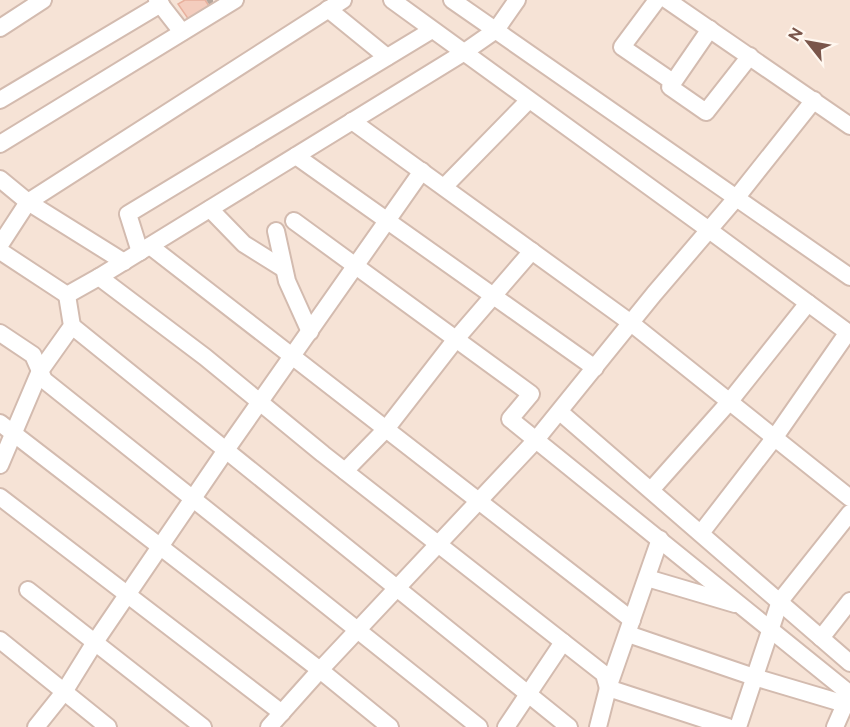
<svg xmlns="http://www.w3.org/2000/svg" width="850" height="727" font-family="Raleway,sans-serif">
<defs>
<filter id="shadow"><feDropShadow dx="5.5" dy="-5.5" stdDeviation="0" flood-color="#0004"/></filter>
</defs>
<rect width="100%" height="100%" fill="#fdf2e8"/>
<rect fill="#f6e3d6" x="0" y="0" width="850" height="727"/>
<path fill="#f4cdbe" stroke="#e8b09d" stroke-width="1.5" filter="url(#shadow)" d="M185 0H205L209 6 189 20 178 4Z"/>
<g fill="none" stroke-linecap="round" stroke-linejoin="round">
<g stroke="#d3bbaf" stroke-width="20">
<g id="street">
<path d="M157 0 182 32"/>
<path d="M392 0 709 230 850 334"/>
<path d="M452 0 850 277"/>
<path d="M657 0 622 47 673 82"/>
<path d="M667 0 850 126"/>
<path d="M328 9 387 57"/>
<path d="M0 28 43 0"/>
<path d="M710 29 670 87 706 112 750 56"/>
<path d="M0 100 161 4"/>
<path d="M352 121 631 323 850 498"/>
<path d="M0 144 235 0"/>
<path d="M296 156 595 368"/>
<path d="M0 179 28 202 124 262"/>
<path d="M444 187 529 100"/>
<path d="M210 209 244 244 284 269"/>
<path d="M294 221 531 394 510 419 849 693"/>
<path d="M276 231 287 281 310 332"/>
<path d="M0 245 28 202 343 0"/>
<path d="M150 246 632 620"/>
<path d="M0 251 67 295 99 277 205 357 323 454 604 674 608 688 728 727"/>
<path d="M140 252 128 214 432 30"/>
<path d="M99 277 463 53 496 30 517 0"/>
<path d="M72 326 569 727"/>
<path d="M0 333 33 355 44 380 479 727"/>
<path d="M560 412 850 663"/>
<path d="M0 423 320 670 390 727"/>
<path d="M0 465 40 371 72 326 67 295"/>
<path d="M345 471 386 429 456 339 532 251"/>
<path d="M651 490 730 401 808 303"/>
<path d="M0 497 282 713"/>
<path d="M701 533 775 437 848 332"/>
<path d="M647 578 735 604"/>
<path d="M28 590 203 727"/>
<path d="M628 634 754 677 845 704"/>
<path d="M821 638 850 601"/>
<path d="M0 640 108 727"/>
<path d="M36 727 64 692 95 642 226 450 422 171"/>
<path d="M269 727 320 670 535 441 654 294 737 197 814 100"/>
<path d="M506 727 563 642"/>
<path d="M598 727 608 688 660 539"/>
<path d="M738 727 780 601 850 513"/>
<path d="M835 727 849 695"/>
</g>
</g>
<use href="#street" stroke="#fff" stroke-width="16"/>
</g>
<g transform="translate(808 42) rotate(301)" stroke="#fff7ef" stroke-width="4.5" paint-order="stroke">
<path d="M0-4.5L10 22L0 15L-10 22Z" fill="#7a554a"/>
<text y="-9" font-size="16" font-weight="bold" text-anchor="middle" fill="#7a554a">N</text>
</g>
</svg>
